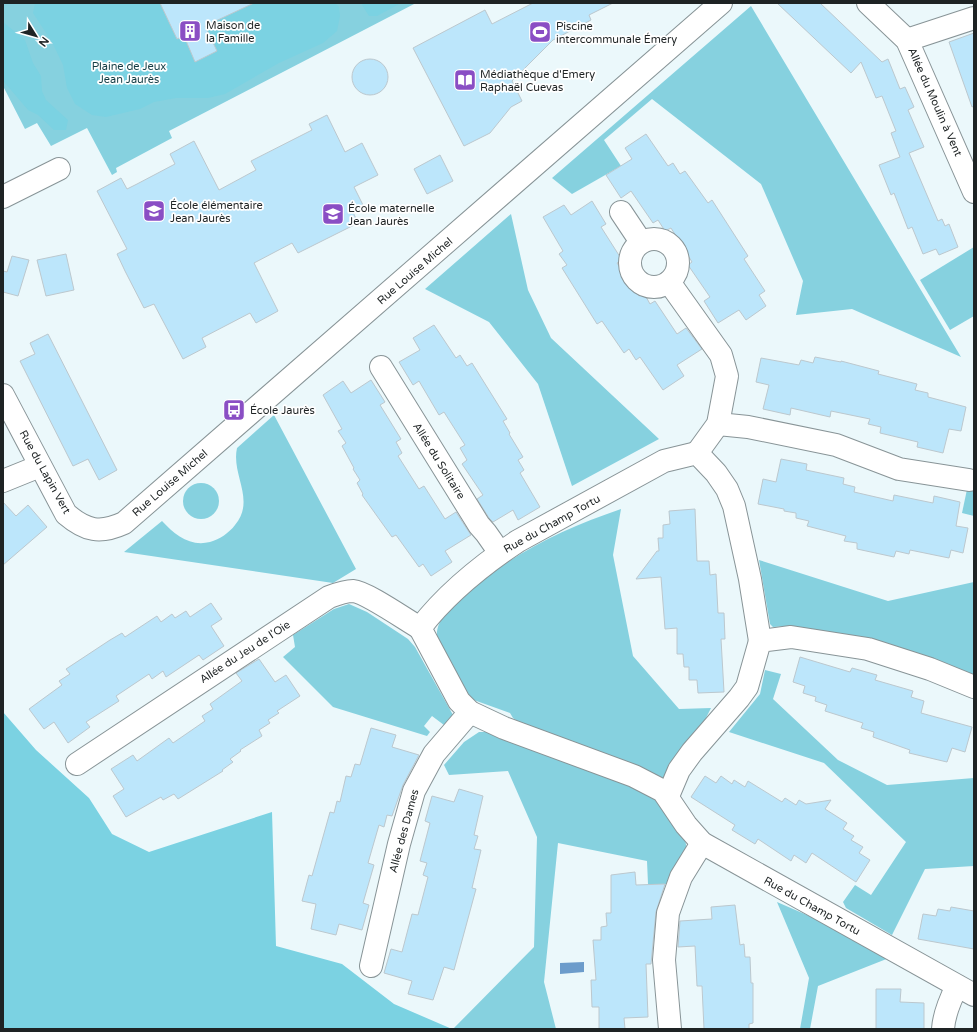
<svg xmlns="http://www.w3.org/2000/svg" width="977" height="1032" font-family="'Varela Round',sans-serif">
<rect width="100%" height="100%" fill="#ebf8fb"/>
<g fill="#86d1df">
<path d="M3 3H416L169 131 172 138 116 168 117 172 112 175 87 128 51 146 37 123 25 129 3 86Z"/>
<path d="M751 6 773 43 961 357 852 309 796 315 803 281 761 184 652 99 604 140 621 166 572 194 552 178Z"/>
<path d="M511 214 528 290 551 338 659 439 572 486 538 384 489 322 425 289Z"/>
<path d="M974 247V316L950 330 920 280Z"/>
<path d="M274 415 356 569 333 583 124 552 162 521C175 535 190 547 210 542 220 539 229 533 235 525 256 500 231 475 237 448Z"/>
<path d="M974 467V516L962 513 969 480Z"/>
<circle cx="201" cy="501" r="18"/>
<path d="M621 509 613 555 633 656 679 709 711 708 702 726 665 780 523 725 513 718 510 713 471 699 465 693C458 680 437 648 437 636 436 620 450 609 461 599 508 555 560 530 621 509Z"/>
<path d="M759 560 888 601 974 582V679L790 626 773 627 770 624Z"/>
<path d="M349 604 367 612 408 639 415 647 453 715 444 725 432 716 424 726 430 732 427 736 333 707 283 657 295 647 293 635 334 609Z"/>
<path d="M765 670 781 674 773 699 838 760 887 785 974 778V866L925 869 892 935 846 908 843 902 855 885 871 895 906 842 824 763 729 732 760 694Z"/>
<path d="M479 732H487L628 784 655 799 685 839 687 850 683 859 666 884H648L647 861 558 843 544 982 556 1029H453L534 947 537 837 508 771 449 775 444 765 464 742Z"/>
<path d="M777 902 823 922 889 958 818 986 810 1029H800L809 978Z"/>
</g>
<g fill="#7bd2e2">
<path d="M35 3H335L339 7 340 16 337 31 323 43 279 63 225 94 208 98H176L154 102 140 109 106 117 92 115 75 104 67 88 63 65 52 42 33 13Z"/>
<path d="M363 3H401L377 16H369L362 5Z"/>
<path d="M3 22 25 40 33 63 41 76 42 91 46 100 68 120 66 130H54L38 115 28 110 5 83 3 80Z"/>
<path d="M3 712 36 750 89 798 112 834 149 852 272 812 276 946 342 964 394 1004 452 1029H3Z"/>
</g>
<path fill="#6c9ccb" d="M584 962V972L560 974V963Z"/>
<g fill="#bce6fb" stroke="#bcc8ce">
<path d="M160 3H254L205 26 217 51 195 62 184 36 177 39Z"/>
<path d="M533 3H613L589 15 591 20 553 40 512 81 522 101 511 107 490 133 464 146 413 48 485 10 492 24Z"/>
<path d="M777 3H820L882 62 888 59 900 89 905 87 914 107 908 110 924 147 909 153 938 221 942 219 945 226 949 224 958 247 939 255 936 249 923 254 912 227 908 229 894 193 891 195 879 165 900 157 891 133 896 131 882 96 876 98 861 62 851 73Z"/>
<path d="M974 33V106L972 107 949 42Z"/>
<circle cx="370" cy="77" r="18"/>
<path d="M327 115 345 152 362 143 378 175 354 187 364 207 353 212 358 223 298 253 292 243 254 263 278 311 256 323 250 313 202 338 206 347 183 359 154 304 144 308 125 271 117 254 127 249 97 191 121 178 127 189 137 184 175 164 170 154 194 141 219 190 256 170 251 161 312 130 309 124Z"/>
<path d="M646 134 668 166 673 163 680 174 685 171 708 203 712 200 748 256 744 259 765 291 759 295 766 306 746 320 739 310 718 323 704 301 710 297 688 265 692 262 671 228 665 231 658 220 653 223 631 191 621 198 606 175 632 159 625 148Z"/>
<path d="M440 155 453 181 427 194 414 169Z"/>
<path d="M592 201 606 224 601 227 622 260 617 263 639 296 644 293 650 304 655 301 677 334 686 328 702 349 677 365 684 376 663 390 640 357 636 360 629 349 624 353 602 321 597 324 562 268 567 265 559 254 563 251 543 217 564 205 571 215Z"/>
<path d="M66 254 74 290 46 296 37 260Z"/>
<path d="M12 256 29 260 18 296 3 292V271L7 272Z"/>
<path d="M434 325 456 358 460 355 467 366 472 363 507 419 503 421 510 433 509 434 523 457 518 460 524 470 520 473 540 507 518 520 513 510 493 522 489 518 477 499 483 495 462 464 467 460 460 448 465 445 444 412 439 415 419 381 413 385 399 362 420 350 413 338Z"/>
<path d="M48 334 117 470 99 480 88 459 73 466 20 361 35 354 30 343Z"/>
<path d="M815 357 841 362V361L879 371 878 374 917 384 915 390 928 393V397L966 407 961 431 949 429 943 453 917 447 918 442 880 433 881 427 868 424 870 419 831 411 830 417 791 408 790 415 763 409 769 385 756 382 761 358 799 365 801 360 813 363Z"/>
<path d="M371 380 385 402 380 405 401 439 396 442 402 453 398 456 419 489 424 486 445 519 456 512 471 535 445 551 452 562 431 576 423 564 419 567 396 535 392 537 362 495 363 494 357 483 360 480 353 469 354 468 342 446 346 443 338 431 342 429 323 395 343 381 351 393Z"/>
<path d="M781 459 807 464 806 470 844 478 843 484 855 487 854 492 893 501 894 495 933 503 934 496 960 502 956 526 968 528 963 553 951 550 949 558 910 550 909 554 896 551 894 557 857 549V543L844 541 846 536 807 526 809 521 796 518V513L784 511V509L758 504 763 479 776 482Z"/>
<path d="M3 502 16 516 28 505 47 527 3 565Z"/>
<path d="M695 509 697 561H709L710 575 716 574 718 613H724L725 639H721L724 692 698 693 697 680H689V667H684L683 654H677V628L665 629 661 577 636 579 657 551H659L658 538H663V525L670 524 669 511Z"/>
<path d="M211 603 222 619 211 626 224 646 203 660 199 655 166 677 163 671 152 679 149 674 116 696 119 701 86 722 90 727 68 743 54 722 44 729 29 709 62 685 59 681 70 674 66 669 110 640 122 633 125 637 157 616 161 622 172 614 175 618 186 611 190 617Z"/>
<path d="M800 657 850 672 852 668 877 675 875 680 913 691 911 697 924 701 921 713 972 727 965 752 952 748 947 762 909 753 910 750 873 737 874 732 861 728 863 723 825 711 827 705 815 701 816 697 803 693 805 686 793 682Z"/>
<path d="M259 659 275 682 286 675 300 696 277 711 279 713 268 720 270 723 259 730 262 736 240 750 241 751 230 759 233 762 222 770 223 771 178 799 174 794 163 800 161 797 126 817 113 796 124 789 111 769 133 755 137 761 169 738 173 743 205 721 202 716 213 709 210 704 242 681 236 673Z"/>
<path d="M371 728 396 735 392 747 419 755 403 785 392 816 387 815 384 827 379 825 368 863 374 865 363 903 369 905 362 930 339 924 336 935 311 929 316 904 302 901 309 875 312 876 330 812 334 813 337 801 340 802 346 776 351 777 355 764 360 765Z"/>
<path d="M705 776 716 783 721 776 732 784 734 780 745 787 748 781 782 802 785 798 796 805 799 800 806 804 831 800 825 809 847 823 843 829 854 836 851 840 863 847 859 853 870 860 856 882 812 853 806 863 794 855 791 861 758 839 755 844 732 830 735 825 691 797Z"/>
<path d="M459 789 483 796 474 835 478 836 474 849 481 850 472 888 476 889 454 970 444 967 433 1000 408 994 412 981 384 973 391 949 402 952 412 914 418 915 428 877 423 875 427 863 420 861 430 823 425 821 432 796 454 802Z"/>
<path d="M635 872 636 885 665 884 656 912 651 964H646L648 1017 624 1018 625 1029H599V1007H592L591 980H596L593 940H601V927L607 926 606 913H611V875Z"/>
<path d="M735 905 740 945 744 944 745 957H750L751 983H753V1023L749 1024V1029H704L702 986H697L695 946 678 947 680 921 712 919 711 907Z"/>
<path d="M951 907 974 911V949L918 939 923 914 936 916 938 909 950 911Z"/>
<path d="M876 989H901L900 1002 924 1003V1029H876Z"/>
</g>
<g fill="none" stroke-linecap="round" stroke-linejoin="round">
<g stroke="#889497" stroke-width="24">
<g id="minor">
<path d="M868 3 907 40 974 192"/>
<path d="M907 40 974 18"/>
<path d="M3 197 59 169"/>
<path d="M621 212 641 242"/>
<circle cx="654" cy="263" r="24"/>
<path d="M669 282 721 355 727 376 718 424 697 453"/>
<path d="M381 367 479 525 486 533 500 553"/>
<path d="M3 395 66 514C86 531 100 534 124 523L721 3"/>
<path d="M718 424 748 427 836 445 899 469 969 480"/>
<path d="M3 481 40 466"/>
<path d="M760 641 750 579 734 506 727 489 716 473 697 453 664 461 518 541C482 565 446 594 420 628L459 701 470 712 504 728 634 776 663 791 686 825 702 843 974 995"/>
<path d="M77 764 329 597C337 594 345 591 353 591 366 592 406 620 420 628"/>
<path d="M668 796 679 770 692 752 739 698 747 687 760 641 791 637 868 649 930 669 974 687"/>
<path d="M371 966 399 844 414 791 434 754 470 712"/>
<path d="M670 1029 664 960 668 913 681 877 702 843"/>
<path d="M943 1029C944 1014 950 1000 957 986"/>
</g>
</g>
<use href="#minor" stroke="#fff" stroke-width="22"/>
</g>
<defs>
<g id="building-square" transform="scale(1.15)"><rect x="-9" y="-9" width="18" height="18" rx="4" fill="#8a4ec4" stroke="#fff"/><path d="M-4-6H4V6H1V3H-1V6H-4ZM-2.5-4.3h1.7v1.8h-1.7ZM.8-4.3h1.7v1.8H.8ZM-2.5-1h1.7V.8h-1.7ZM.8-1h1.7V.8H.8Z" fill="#fff"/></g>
<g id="stadium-square" transform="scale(1.15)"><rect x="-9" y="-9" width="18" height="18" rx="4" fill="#8a4ec4" stroke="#fff"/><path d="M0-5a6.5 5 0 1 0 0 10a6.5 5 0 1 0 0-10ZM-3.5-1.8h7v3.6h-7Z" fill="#fff"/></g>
<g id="library-square" transform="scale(1.15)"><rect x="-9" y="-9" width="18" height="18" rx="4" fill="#8a4ec4" stroke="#fff"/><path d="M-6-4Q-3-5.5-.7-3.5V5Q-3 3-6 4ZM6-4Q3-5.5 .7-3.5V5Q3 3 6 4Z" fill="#fff"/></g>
<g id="school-square" transform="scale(1.15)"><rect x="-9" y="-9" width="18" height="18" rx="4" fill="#8a4ec4" stroke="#fff"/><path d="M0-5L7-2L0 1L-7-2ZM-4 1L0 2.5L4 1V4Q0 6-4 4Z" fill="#fff"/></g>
<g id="bus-square" transform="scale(1.15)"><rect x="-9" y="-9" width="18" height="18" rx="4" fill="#8a4ec4" stroke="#fff"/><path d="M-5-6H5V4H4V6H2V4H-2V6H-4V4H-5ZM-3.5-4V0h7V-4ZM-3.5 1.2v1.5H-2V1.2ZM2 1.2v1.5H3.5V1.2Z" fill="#fff"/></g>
</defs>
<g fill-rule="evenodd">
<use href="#building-square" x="190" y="31"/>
<use href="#stadium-square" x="540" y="32"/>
<use href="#library-square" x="465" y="80"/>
<use href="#school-square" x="154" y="211"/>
<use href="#school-square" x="333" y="214"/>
<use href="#bus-square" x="234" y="410"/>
</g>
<g text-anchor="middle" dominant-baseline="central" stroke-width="3.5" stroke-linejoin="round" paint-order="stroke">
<g font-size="11" fill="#1e2324" stroke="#fff" text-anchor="start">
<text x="206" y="25">Maison de<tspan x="206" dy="13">la Famille</tspan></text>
<text x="556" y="26">Piscine<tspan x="556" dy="13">intercommunale Émery</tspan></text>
<text x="480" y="74">Médiathèque d'Emery<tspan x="480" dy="13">Raphaël Cuevas</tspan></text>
<text x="170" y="205">École élémentaire<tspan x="170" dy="13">Jean Jaurès</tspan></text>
<text x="348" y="208">École maternelle<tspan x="348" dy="13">Jean Jaurès</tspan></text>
<text x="250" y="410">École Jaurès</text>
</g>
<g font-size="11" fill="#143d45" stroke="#fff">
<text x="129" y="66">Plaine de Jeux<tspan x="129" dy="13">Jean Jaurès</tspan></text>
</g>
<g font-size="11" fill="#1e2324" stroke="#fff">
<text transform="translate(935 102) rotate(66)">Allée du Moulin à Vent</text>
<text transform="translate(415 271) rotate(-41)">Rue Louise Michel</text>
<text transform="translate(439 461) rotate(58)">Allée du Solitaire</text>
<text transform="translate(45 472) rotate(61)">Rue du Lapin Vert</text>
<text transform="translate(170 483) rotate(-41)">Rue Louise Michel</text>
<text transform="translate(552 524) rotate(-29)">Rue du Champ Tortu</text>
<text transform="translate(245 652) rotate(-33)">Allée du Jeu de l'Oie</text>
<text transform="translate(404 831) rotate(-75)">Allée des Dames</text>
<text transform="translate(812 906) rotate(29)">Rue du Champ Tortu</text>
</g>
</g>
<rect width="977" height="1032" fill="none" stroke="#1e2324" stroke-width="8"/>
<g transform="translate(36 36) rotate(127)" stroke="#ffffff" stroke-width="3" paint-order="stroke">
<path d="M0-3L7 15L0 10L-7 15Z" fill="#1e2324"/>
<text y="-6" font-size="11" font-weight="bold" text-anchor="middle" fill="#1e2324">N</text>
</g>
</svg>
